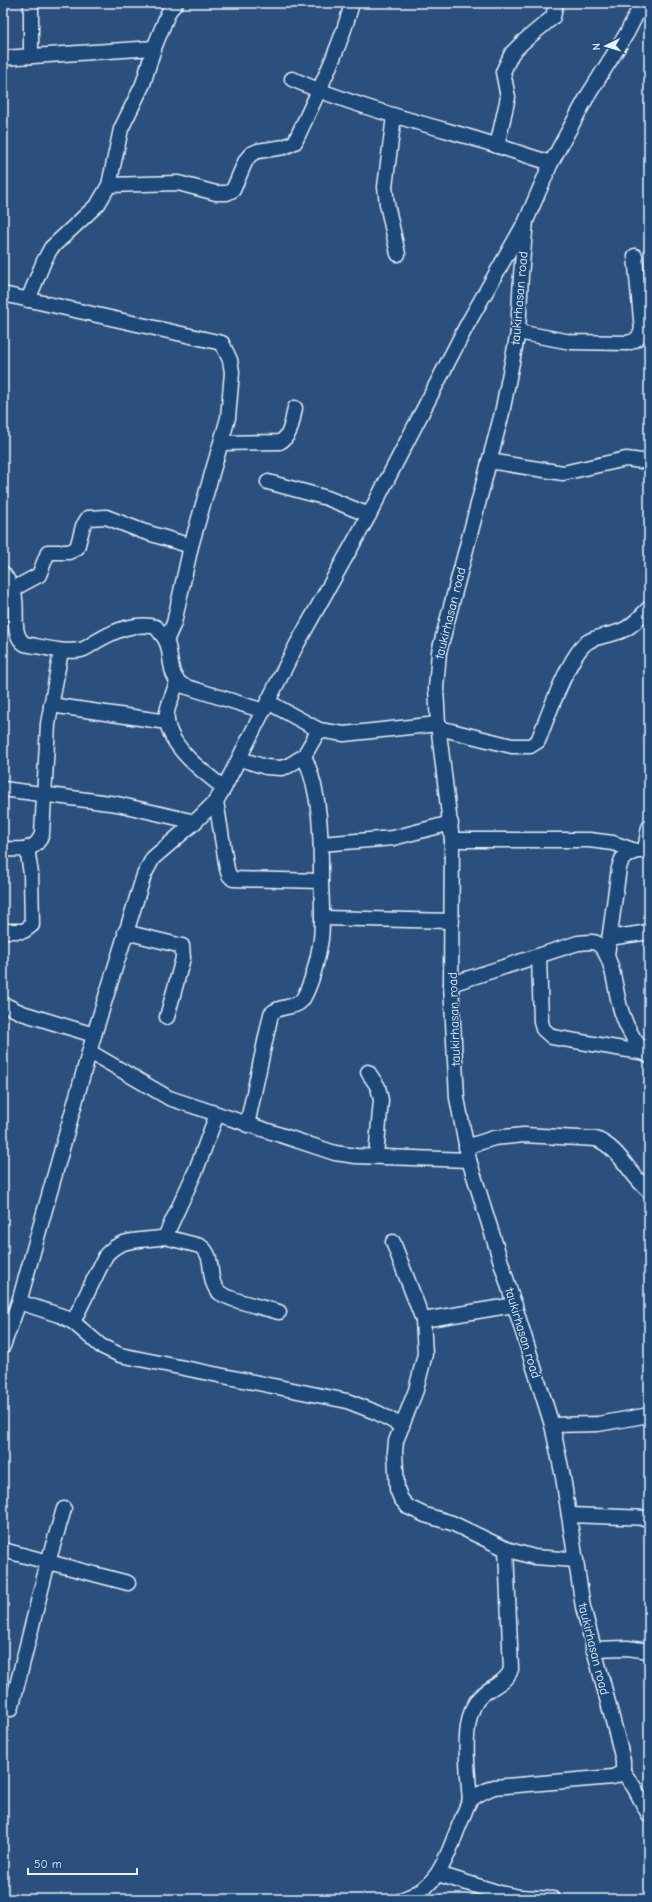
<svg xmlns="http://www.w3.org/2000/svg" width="652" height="1902" font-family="'Comic Neue',sans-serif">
<rect width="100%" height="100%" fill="#2c507d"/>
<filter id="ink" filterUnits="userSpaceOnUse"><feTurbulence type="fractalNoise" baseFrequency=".025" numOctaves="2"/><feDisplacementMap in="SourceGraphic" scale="8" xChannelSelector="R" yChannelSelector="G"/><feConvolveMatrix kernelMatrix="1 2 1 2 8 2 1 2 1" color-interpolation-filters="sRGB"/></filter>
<g filter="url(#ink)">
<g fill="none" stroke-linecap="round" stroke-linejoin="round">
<g stroke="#e8f1f8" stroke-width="17">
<g id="minor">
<path d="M31 56V3"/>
<path d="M3 58 154 48"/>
<path d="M292 79C344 102 398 117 452 132 485 141 518 153 551 163"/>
<path d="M394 116 385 187 387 204 398 254"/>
<path d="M497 146 508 97 503 72 512 53 523 42 553 17 556 3"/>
<path d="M109 185 178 183 216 193H227L233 190 246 160 251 154 258 151 284 147 295 142C315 98 340 50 352 3"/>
<path d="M3 294 222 343 230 360 232 372 228 418 191 546 174 623 166 641"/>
<path d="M28 300 44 261 51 248 98 204 109 185 121 129 143 84 154 48 169 11 176 3"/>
<path d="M518 332 571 342 627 343C636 341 639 338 642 330L635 256"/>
<path d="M221 443 280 442C292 435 292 420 295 408"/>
<path d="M489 461 563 473 626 459 649 462"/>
<path d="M268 482 327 498 369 515"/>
<path d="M3 573C6 578 11 584 13 590 20 606 9 634 25 644 43 647 62 653 81 650 86 649 92 644 97 641 116 630 135 622 156 627 159 631 163 636 166 640 173 656 167 677 184 686L264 711"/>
<path d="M13 589 39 575 48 552H69L77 548 83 526 88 518 106 517 142 531 191 546"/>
<path d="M177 682C174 692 169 702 167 712 163 743 203 772 224 788"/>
<path d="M268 702 319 730 344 734 438 724"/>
<path d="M51 705 167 722"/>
<path d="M439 728 512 746H530L538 741C547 719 570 651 589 641 598 636 611 635 621 631 632 627 641 616 649 608"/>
<path d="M240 759 266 767 281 768 288 766 304 756 319 730"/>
<path d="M3 789 117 804 195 822"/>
<path d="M216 801 227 869 229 875 233 879 321 881"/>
<path d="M452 840H589L613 843 636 851"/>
<path d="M321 844 393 838 451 823"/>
<path d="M3 849C20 849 35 853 42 834L48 724 61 651"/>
<path d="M645 850 649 827"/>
<path d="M322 918 452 921"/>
<path d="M3 931H24L32 925 31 874 27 848"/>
<path d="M125 932 182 946 183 958 167 1017"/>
<path d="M609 938 649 932"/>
<path d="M607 955 619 868 622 859 636 851H649"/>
<path d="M539 956 541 1022 543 1029 552 1037 646 1053"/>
<path d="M451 984 578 943C584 943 593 940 598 944 613 955 615 990 620 1007 625 1025 635 1044 649 1056"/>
<path d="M3 1004 22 1013 94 1035"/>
<path d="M90 1052 169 1098 335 1153 356 1156 469 1160"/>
<path d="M368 1072 378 1087 381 1100 376 1156"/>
<path d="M247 1125 271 1014C280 1004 298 1010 304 997 313 980 318 958 321 939 323 921 322 902 321 884 321 842 322 795 304 756"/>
<path d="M466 1147 494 1138 524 1135 596 1139C620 1148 630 1176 649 1191"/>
<path d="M165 1237 200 1246C217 1256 205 1281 220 1293 231 1301 265 1308 279 1312"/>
<path d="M393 1242 423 1320 425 1354 416 1390 396 1441 395 1452 397 1489 401 1499 408 1507 425 1515 452 1523 506 1549 534 1557 576 1560"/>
<path d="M19 1302 62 1316 73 1322 101 1346 120 1355 347 1401 378 1413 402 1426"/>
<path d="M423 1320 515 1305"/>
<path d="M73 1322 106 1255C123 1236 142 1242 165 1237L196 1170 217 1114"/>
<path d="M3 1346 19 1302 94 1035 144 875 153 858 195 822 216 801 224 788 296 646 369 515 467 325 523 226"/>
<path d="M552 1425 598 1424 649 1415"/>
<path d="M569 1515 649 1518"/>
<path d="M3 1550 128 1583"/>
<path d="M593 1649 627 1648 649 1651"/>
<path d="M11 1709 48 1562 64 1509"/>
<path d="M623 1772 634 1787 649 1815"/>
<path d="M470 1801C468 1773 460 1720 479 1698 489 1687 507 1683 511 1669L506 1549"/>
<path d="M438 1874 500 1893 520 1897 553 1899"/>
<path d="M403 1899C441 1887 447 1854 461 1821 464 1815 466 1806 470 1801 476 1794 486 1791 494 1787L613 1777 623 1772V1761L620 1748 583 1607 563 1477 552 1425 469 1160 457 1098 451 984 452 840 438 724 436 688 439 652 502 413 518 332 521 275 526 221 551 163 587 97 627 33 642 3"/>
</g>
</g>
<use href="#minor" stroke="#1f4a7a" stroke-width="14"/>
</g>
</g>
<g text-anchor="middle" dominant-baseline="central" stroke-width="3" stroke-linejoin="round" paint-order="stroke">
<g font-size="13" fill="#e8f1f8" stroke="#1f4a7a">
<text transform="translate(519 298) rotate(-85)">taukirhasan road</text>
<text transform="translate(450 613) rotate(-76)">taukirhasan road</text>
<text transform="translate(454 1019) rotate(-92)">taukirhasan road</text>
<text transform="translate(523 1333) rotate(73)">taukirhasan road</text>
<text transform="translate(594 1649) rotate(76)">taukirhasan road</text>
</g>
</g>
<rect width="652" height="1902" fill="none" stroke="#1f4a7a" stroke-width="16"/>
<rect x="8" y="8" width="636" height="1886" fill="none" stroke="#e8f1f8" stroke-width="1.5" filter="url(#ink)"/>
<g transform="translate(606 46) rotate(265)" stroke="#1f4a7a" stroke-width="3" paint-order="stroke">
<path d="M0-3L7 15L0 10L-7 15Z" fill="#e8f1f8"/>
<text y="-6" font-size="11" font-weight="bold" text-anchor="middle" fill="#e8f1f8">N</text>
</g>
<path d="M28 1868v6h109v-6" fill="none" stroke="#e8f1f8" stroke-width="2"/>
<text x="34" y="1868" font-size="12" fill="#e8f1f8" stroke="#1f4a7a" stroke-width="3" paint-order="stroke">50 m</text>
</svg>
